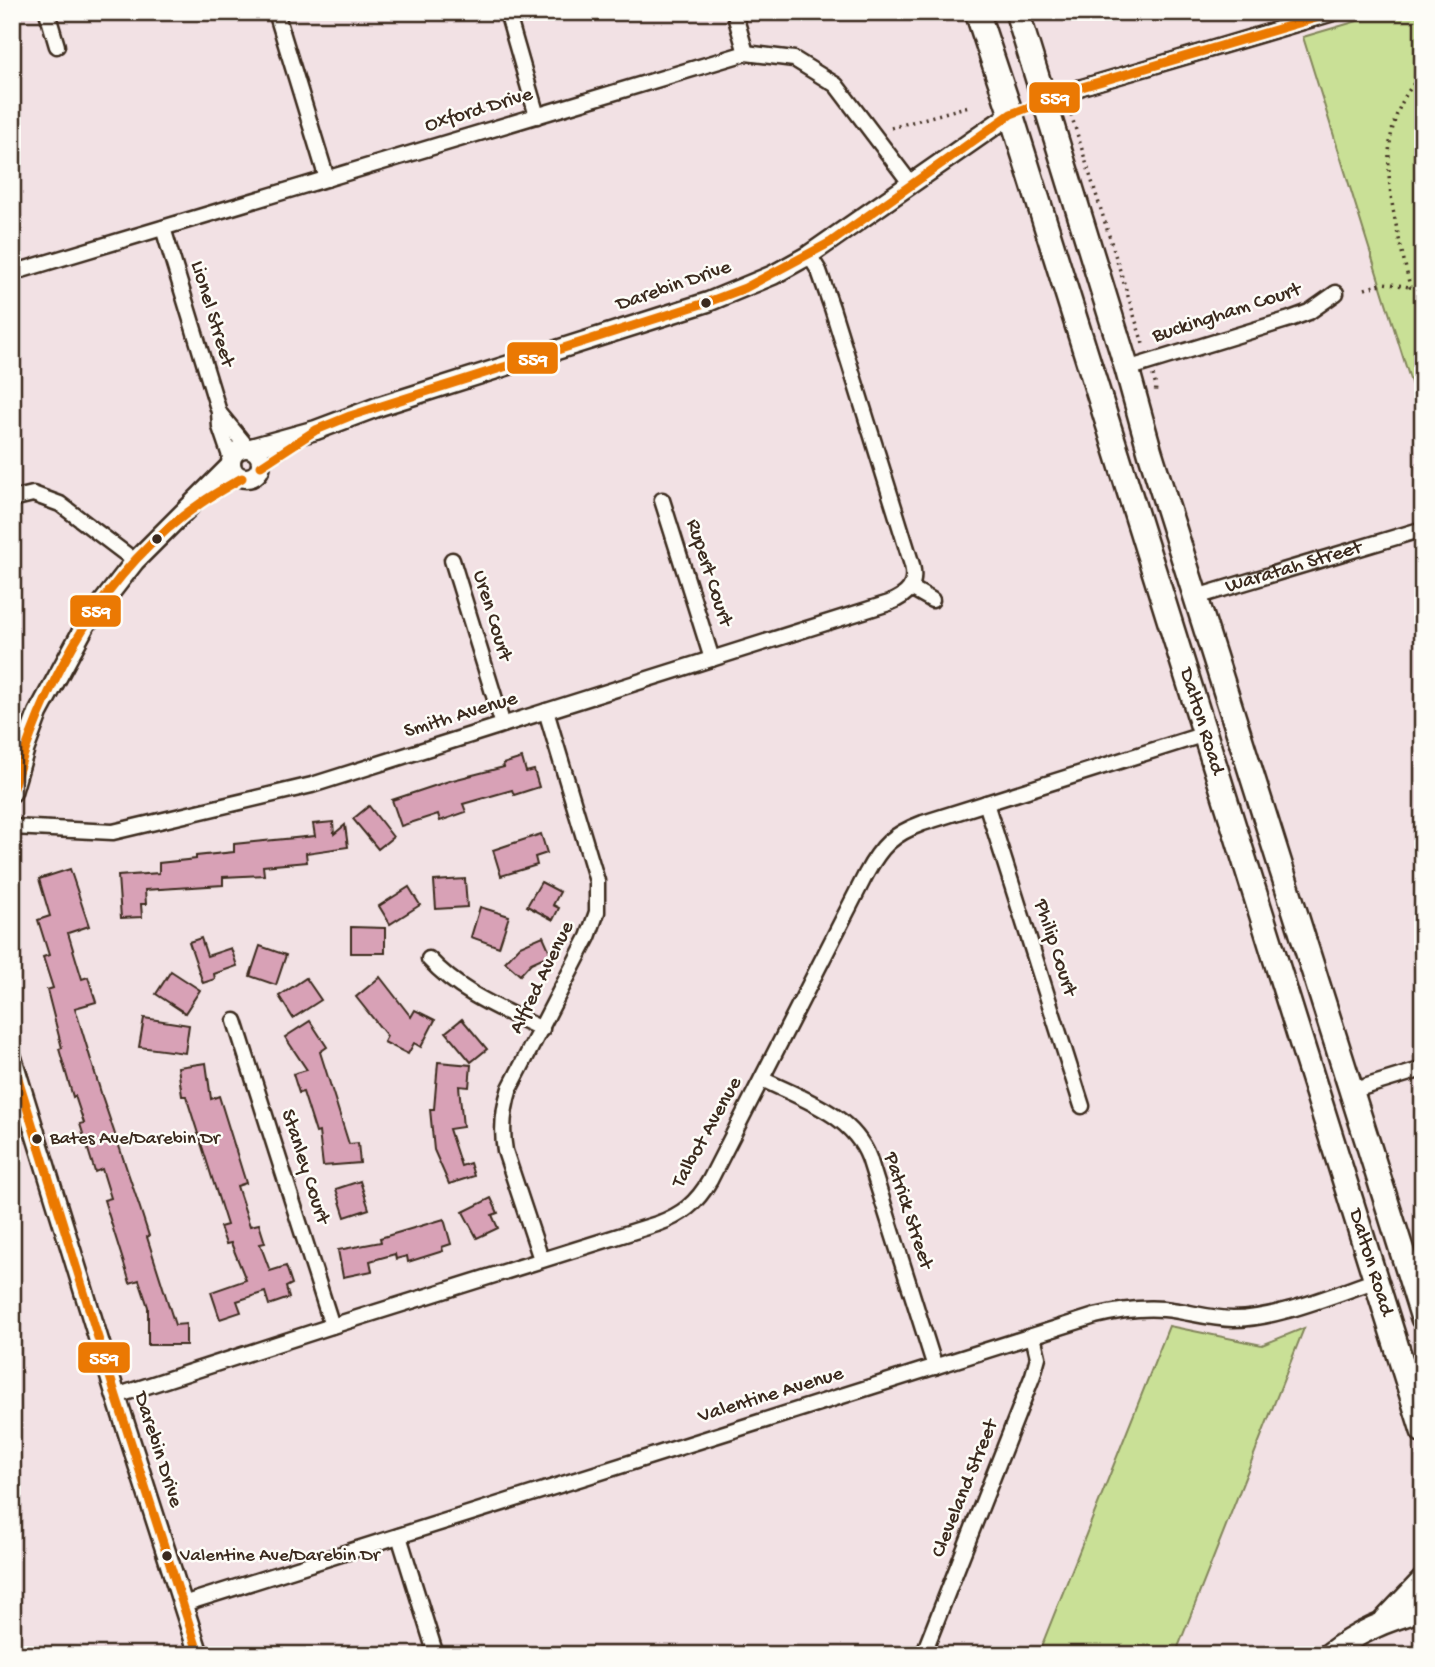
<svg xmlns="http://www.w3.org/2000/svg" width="1435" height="1667" font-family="'Gochi Hand',sans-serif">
<rect width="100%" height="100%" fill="#f2e1e4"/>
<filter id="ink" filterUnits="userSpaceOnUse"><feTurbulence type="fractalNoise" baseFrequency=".0143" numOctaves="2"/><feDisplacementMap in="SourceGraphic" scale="14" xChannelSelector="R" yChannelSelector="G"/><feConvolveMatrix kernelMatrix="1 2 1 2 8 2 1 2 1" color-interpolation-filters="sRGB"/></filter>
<g filter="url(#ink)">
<g fill="#c9e096" stroke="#82855a" stroke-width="2">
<path d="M1388 12H1423V421L1303 37Z"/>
<path d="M1169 1326 1262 1345 1304 1328 1175 1655H1038Z"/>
</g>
<g fill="#d8a1b6" stroke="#3b2a1e" stroke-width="2">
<path d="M522 758 526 772 534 770 539 787 514 795 512 790 463 804 466 812 440 821 438 814 401 826 392 800 449 781 504 767 503 764Z"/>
<path d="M369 806 393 837 378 849 353 819Z"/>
<path d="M333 822 334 834 345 825 348 847 306 853 307 862 263 866 264 875 223 877V885L145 890 146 904H141L142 917 121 918 118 876 159 873V863L196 859V856L234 852V844L315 836 313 824Z"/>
<path d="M541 834 547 853 535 857 537 865 501 876 493 850Z"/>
<path d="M70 869 89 926 68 933 82 979 88 977 96 1002 75 1008 102 1096 140 1208 149 1236 147 1237 175 1325 186 1324V1345H148V1307L139 1280 130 1283 104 1200 111 1198 102 1169 95 1172 80 1124 84 1123 75 1096 73 1097 59 1049 62 1048 47 990 53 988 43 957 49 955 38 920 50 916 39 879Z"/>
<path d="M465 879 467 907 436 909 434 881Z"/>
<path d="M541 882 560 892 553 905 559 908 553 920 527 906Z"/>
<path d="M409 887 420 905 390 924 379 906Z"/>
<path d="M480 907 509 916 499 947 471 937Z"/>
<path d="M351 927 385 928V953H351Z"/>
<path d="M543 936 551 954 531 963 520 975 505 962 520 946Z"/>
<path d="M201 938 207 956 231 948 237 966 214 974 215 979 203 983 189 942Z"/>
<path d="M260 946 286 955 276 985 250 976Z"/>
<path d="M171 971 200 990 185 1013 156 994Z"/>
<path d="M380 977 411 1017 415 1010 435 1020 421 1047 414 1043 408 1054 384 1042 387 1036 356 997Z"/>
<path d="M306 978 321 1000 293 1018 279 996Z"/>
<path d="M144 1018 189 1025 185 1053 139 1047Z"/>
<path d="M462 1019 487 1049 471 1062 446 1032Z"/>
<path d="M310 1021 327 1047 320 1052 349 1144 358 1143 360 1163 323 1166 319 1132 316 1133 303 1092 299 1093 293 1074 307 1070 285 1037Z"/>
<path d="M438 1062 471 1065 469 1087 459 1086 463 1127 449 1129 461 1166 470 1163 474 1176 449 1184 434 1150 430 1109H434Z"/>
<path d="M206 1063 211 1099 219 1096 246 1183 237 1186 250 1226 259 1224 265 1243 260 1244 270 1271 286 1266 292 1284 286 1287 289 1298 269 1305 265 1292 237 1301 241 1312 220 1319 211 1292 246 1280 231 1243 226 1244 220 1227 227 1225 186 1096H182L178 1067Z"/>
<path d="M360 1181 369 1209 345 1217 336 1189Z"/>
<path d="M491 1198 498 1213 492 1215 498 1228 477 1238 463 1212Z"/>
<path d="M444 1219 451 1244 442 1247 443 1251 408 1262 407 1256 396 1259 395 1254 370 1261 372 1271 343 1277 338 1250 381 1242 380 1238Z"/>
</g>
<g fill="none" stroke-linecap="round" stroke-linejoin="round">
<g stroke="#3b2a1e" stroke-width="19">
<g id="minor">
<path d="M47 12 57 46"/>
<path d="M276 12 327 179"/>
<path d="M507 12 537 116"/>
<path d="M734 12 746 53"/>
<path d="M1045 101 1082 87 1337 12"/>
<path d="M163 228 219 412 220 427 231 459"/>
<path d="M12 273 746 53 794 59 836 85 911 184"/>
<path d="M1127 369 1290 319 1309 312 1336 293"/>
<path d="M220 414 247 447"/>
<path d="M12 499 33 494 60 504 135 561"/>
<path d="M662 500 712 659"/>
<path d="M452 560 503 725"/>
<path d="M911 588 932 600"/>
<path id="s1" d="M1196 597 1423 529"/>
<path d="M986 803 1082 1106"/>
<path d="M12 827 113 832 312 785 889 603C908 595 917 586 912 565L832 308 819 271 809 255"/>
<path d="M429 959C460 993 501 1009 542 1029"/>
<path d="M235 1021 332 1326"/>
<path d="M762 1079C802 1099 852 1114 869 1158L935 1367"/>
<path d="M1351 1091 1423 1069"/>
<path d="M12 1109 26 1104"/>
<path d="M541 1259 505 1151C501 1129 503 1110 510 1088L588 937 597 912V881L546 711"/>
<path d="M116 1396 332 1326 657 1224C682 1215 697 1203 710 1180L866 874C881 846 893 834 923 823L1205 734"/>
<path d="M399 1536 436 1655"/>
<path d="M183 1604 1095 1316C1119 1310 1140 1307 1164 1309 1187 1311 1209 1319 1233 1319 1277 1319 1335 1294 1377 1280"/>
<path d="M923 1655 1033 1375 1038 1357 1033 1336"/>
</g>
</g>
<g stroke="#3b2a1e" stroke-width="23">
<g id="tertiary">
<circle cx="246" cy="463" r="15"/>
<path d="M251 448 316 430 380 406 708 302 773 275 809 255 1011 114"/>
<path d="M12 792 25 748 38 713 86 624 135 561 231 465"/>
<path d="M12 1058 116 1396 199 1655"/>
</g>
</g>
<g stroke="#3b2a1e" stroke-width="26">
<g id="secondary">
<path d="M1385 1620 1423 1580"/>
<path d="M1328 1655C1357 1632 1387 1620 1423 1610"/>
</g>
</g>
<g stroke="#3b2a1e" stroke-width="28">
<g id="primary">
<path id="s2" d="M977 12 1011 114 1423 1431"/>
<path d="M1017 12 1127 369 1150 452 1423 1318"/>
</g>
</g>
<g stroke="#3b2a1e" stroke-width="3.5" stroke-dasharray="2 5" stroke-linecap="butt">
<path d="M1423 73C1365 133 1395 216 1410 287L1423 289"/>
<path d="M1069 108 1144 347"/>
<path d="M891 128 969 106"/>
<path d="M1365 289 1384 283 1410 287"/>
<path d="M1153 375 1156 387 1155 395"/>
</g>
<use href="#minor" stroke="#fdfcf7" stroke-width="14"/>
<use href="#tertiary" stroke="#fdfcf7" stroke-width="18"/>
<use href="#secondary" stroke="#fdfcf7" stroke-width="21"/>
<use href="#primary" stroke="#fdfcf7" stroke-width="23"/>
<g stroke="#fdfcf7" stroke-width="14">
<g id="bus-1">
<path d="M261 466 316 430 350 416 708 302 745 288 831 242 1011 114 1082 87 1336 12"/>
<path d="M12 791C45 680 103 570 201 503 214 494 228 486 242 478"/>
<path d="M12 1059 116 1396 199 1655"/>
</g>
</g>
<use href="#bus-1" stroke="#eb7903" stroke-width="9"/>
</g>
</g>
<g fill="#3b2a1e" stroke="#fdfcf7" stroke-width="2.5">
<circle cx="706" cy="303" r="6"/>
<circle cx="157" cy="539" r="6"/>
<circle cx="37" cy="1139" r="6"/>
<circle cx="167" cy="1556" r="6"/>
</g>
<g text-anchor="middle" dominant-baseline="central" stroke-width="5" stroke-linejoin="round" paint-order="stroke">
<g font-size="19" fill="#3b2a1e" stroke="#fdfcf7" text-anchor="start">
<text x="50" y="1139">Bates Ave/Darebin Dr</text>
<text x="180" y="1556">Valentine Ave/Darebin Dr</text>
</g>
<g font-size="21" fill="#3b2a1e" stroke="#fdfcf7">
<text transform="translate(479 111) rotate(-17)">Oxford Drive</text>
<text transform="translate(674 287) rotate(-19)">Darebin Drive</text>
<text transform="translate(211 314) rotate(73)">Lionel Street</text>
<text transform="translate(1227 314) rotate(-18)">Buckingham Court</text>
<text stroke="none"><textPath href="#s1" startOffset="102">Waratah Street</textPath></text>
<text transform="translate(708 573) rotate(72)">Rupert Court</text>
<text transform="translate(491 616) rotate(73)">Uren Court</text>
<text transform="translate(461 716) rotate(-17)">Smith Avenue</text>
<text stroke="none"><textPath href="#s2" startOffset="744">Dalton Road</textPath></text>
<text transform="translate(1054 948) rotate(72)">Philip Court</text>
<text transform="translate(543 978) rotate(-64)">Alfred Avenue</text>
<text transform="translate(708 1133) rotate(-61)">Talbot Avenue</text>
<text transform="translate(304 1167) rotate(72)">Stanley Court</text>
<text transform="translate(907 1211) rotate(72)">Patrick Street</text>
<text stroke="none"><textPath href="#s2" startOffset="1311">Dalton Road</textPath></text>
<text transform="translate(771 1396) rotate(-17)">Valentine Avenue</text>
<text transform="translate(157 1450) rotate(72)">Darebin Drive</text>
<text transform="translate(966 1489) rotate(-68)">Cleveland Street</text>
</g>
</g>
<g stroke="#fdfcf7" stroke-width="2.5">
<rect x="1028" y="81" width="53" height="33" rx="7" fill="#eb7903"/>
<rect x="506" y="341" width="53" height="34" rx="7" fill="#eb7903"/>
<rect x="69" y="594" width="53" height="34" rx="7" fill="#eb7903"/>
<rect x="77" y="1341" width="54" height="33" rx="7" fill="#eb7903"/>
</g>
<g font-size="19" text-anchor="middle" font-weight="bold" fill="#fff">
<text x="1055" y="104">559</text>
<text x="533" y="365">559</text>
<text x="96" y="617">559</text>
<text x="104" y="1364">559</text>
</g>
<rect width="1435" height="1667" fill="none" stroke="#fdfcf7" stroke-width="42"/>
<rect x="21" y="21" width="1393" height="1625" fill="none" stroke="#3b2a1e" stroke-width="2.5" filter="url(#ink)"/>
</svg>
